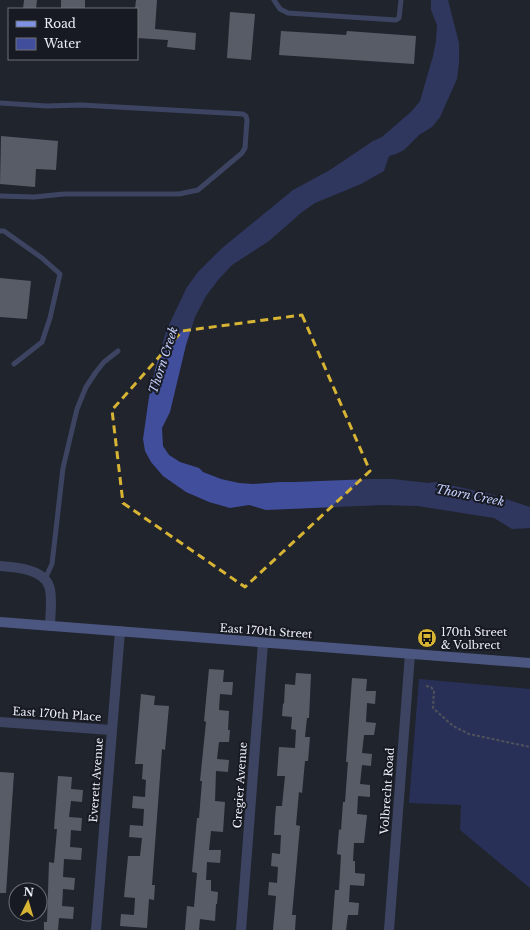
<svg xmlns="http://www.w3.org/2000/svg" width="530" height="930" font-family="'Libre Baskerville',serif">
<rect width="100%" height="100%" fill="#21242d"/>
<path fill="#333f8b" d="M419 679 530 689V888L460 830 461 805 409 803Z"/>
<path fill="#404e9c" d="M431 0H448L459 43V62L457 79 440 117 432 127 419 135 404 150 396 154 389 156 384 171 361 184 315 203 302 212 269 241 232 265 218 280 206 296 195 317 186 345 170 412 162 428 163 446 169 455 180 462 199 468 203 472 221 479 239 483 253 484 280 482H295L371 479H393L428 483 436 482 490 494 530 507V528L512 529 494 518 418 506 383 505 266 510 249 505 230 508 209 502 186 492 163 476 151 462 145 451 143 439 149 397 155 370 166 331 187 287 198 272 221 249 293 190 330 170 373 141 382 137 412 111 420 101 433 56 436 41 437 25 431 10Z"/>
<g fill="#9ca0ac">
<path d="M24 0H37L36 9H23Z"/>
<rect x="61" y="0" width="24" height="9"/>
<path d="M136 0H157L155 29 196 33 195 50 167 47 168 40 137 38V9H135Z"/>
<path d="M230 12 255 14 251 60 227 58Z"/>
<path d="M281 31 346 35 347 31 416 36 414 64 279 55Z"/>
<path d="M1 136 58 141 56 170 36 169 35 187 0 184Z"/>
<path d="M0 278 31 281 27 319 0 317Z"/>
<path d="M209 669 224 670 223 682H233L232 695 220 694 219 710 229 711 228 730H230L229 742H219L217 759 229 760 228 772 216 771 215 801 225 802 223 832 211 831 209 850H221L220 863 207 862 206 880H211V891L218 892 217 904H216L215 921 200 919 199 930H185L187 906 194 907 197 873 192 872 197 818H199L202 781H200L206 722 204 721Z"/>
<path d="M296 673 311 674 309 718H307L305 737H310L308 761H305L302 793 299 792 296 825 300 826 292 915H296L295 930H273L276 896 268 895 269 882 277 883 278 867 271 866 272 853 280 854 281 835H274L275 818 276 806H282L285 776H277L279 747 295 748 296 730 291 729 292 717 282 716 283 703 284 704 285 684 295 685Z"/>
<path d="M352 678 367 679 366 691H376L375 704 367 703 366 722 376 723 374 735H364L362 753 372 754 371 766 362 765 360 784 370 785V797L358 796 357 814 367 815 364 843H354L353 861H355V873L365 874 364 886 350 885 349 902 359 903 358 915H348L346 930H332L335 890H339L341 855 337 854 339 829 341 830 343 802H345L348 762H346Z"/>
<path d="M141 694 155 696 154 705 169 706 165 750 162 749 152 885H155L154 900 149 899 147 928 120 926 121 914 134 915 135 898 124 897 128 856H140L142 838 129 837 130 825 143 826 144 809 132 808 133 796 145 797 146 780 142 779 143 764H135Z"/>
<path d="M0 772 14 773 6 893H0Z"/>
<path d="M58 776 72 777 71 789 83 790 82 802 71 801 69 817 82 818 81 831 71 830 70 847 82 848 81 860 64 859 63 877 75 878 74 890 63 889 62 906 74 907 73 919 59 918 58 930H44V922H47L49 862 54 863 57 829H54Z"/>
</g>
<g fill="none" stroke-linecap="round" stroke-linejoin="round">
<path stroke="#898b93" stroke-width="2" stroke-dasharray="3 2" stroke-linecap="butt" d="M426 686 431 687 434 691 433 708 453 726 469 734 530 747"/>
<g stroke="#5e6b9f" stroke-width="5">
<path d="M274 0 280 9 288 13 396 20 399 18 401 0"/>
<path d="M0 103 47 106 81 105 243 114 246 116 247 120 245 148 242 153 198 190 179 194H64L34 197 0 196"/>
<path d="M0 231H4L42 258 60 274 50 318 42 342 14 364"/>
<path d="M45 579 52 564 63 468 77 409 86 387 96 372 104 362 118 351"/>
</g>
<g stroke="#5e6b9f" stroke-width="10">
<path d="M0 566C15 567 43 569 49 586 53 596 50 615 50 626"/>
<path d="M0 722 111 730"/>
<path d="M96 930 120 631"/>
<path d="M241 930 263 643"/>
<path d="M389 930 410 654"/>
</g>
<path stroke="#7f92e6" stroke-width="10" d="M0 622 530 663"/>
</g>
<path d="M0 0H530V930H0ZM302 315 370 471 245 587 123 503 112 410 182 331Z" fill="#21242d" fill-opacity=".55" fill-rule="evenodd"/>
<path fill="none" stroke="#d7b434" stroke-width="3" stroke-dasharray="8 5" stroke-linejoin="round" d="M302 315 370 471 245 587 123 503 112 410 182 331Z"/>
<defs>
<g id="bus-disc" transform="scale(1)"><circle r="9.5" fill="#d7b434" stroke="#181a23"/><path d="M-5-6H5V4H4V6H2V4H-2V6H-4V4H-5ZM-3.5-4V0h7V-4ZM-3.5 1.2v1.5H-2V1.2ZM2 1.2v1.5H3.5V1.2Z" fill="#111"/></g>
</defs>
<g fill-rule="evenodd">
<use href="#bus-disc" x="427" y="638"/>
</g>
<g text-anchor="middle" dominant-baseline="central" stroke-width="4" stroke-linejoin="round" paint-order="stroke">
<g font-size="11" fill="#eef0f7" stroke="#181a23">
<text transform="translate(266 631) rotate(4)">East 170th Street</text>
<text transform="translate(57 714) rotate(4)">East 170th Place</text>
<text transform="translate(96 780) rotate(-86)">Everett Avenue</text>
<text transform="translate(240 785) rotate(-86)">Cregier Avenue</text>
<text transform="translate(387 791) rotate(-86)">Volbrecht Road</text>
</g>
<g font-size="11" fill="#eef0f7" stroke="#181a23" text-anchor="start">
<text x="441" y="632">170th Street<tspan x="441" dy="13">&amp; Volbrect</tspan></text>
</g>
<g font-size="12" font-style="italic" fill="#c4d0fc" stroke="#181a23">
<text transform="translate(163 360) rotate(-72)">Thorn Creek</text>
<text transform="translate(470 495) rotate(11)">Thorn Creek</text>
</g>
</g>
<rect x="8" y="8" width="130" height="52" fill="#181a23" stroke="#6e7078"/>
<rect x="16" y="21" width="20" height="6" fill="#7f92e6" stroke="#6e7078"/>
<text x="44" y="28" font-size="12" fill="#eef0f7">Road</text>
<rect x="16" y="38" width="20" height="12" fill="#404e9c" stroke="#6e7078"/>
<text x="44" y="48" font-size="12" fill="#eef0f7">Water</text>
<g transform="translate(28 902) rotate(5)"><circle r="19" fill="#181a23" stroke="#6e7078"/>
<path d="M0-3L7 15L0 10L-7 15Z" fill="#d7b434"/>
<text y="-6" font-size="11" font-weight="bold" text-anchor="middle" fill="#eef0f7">N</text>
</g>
</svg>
